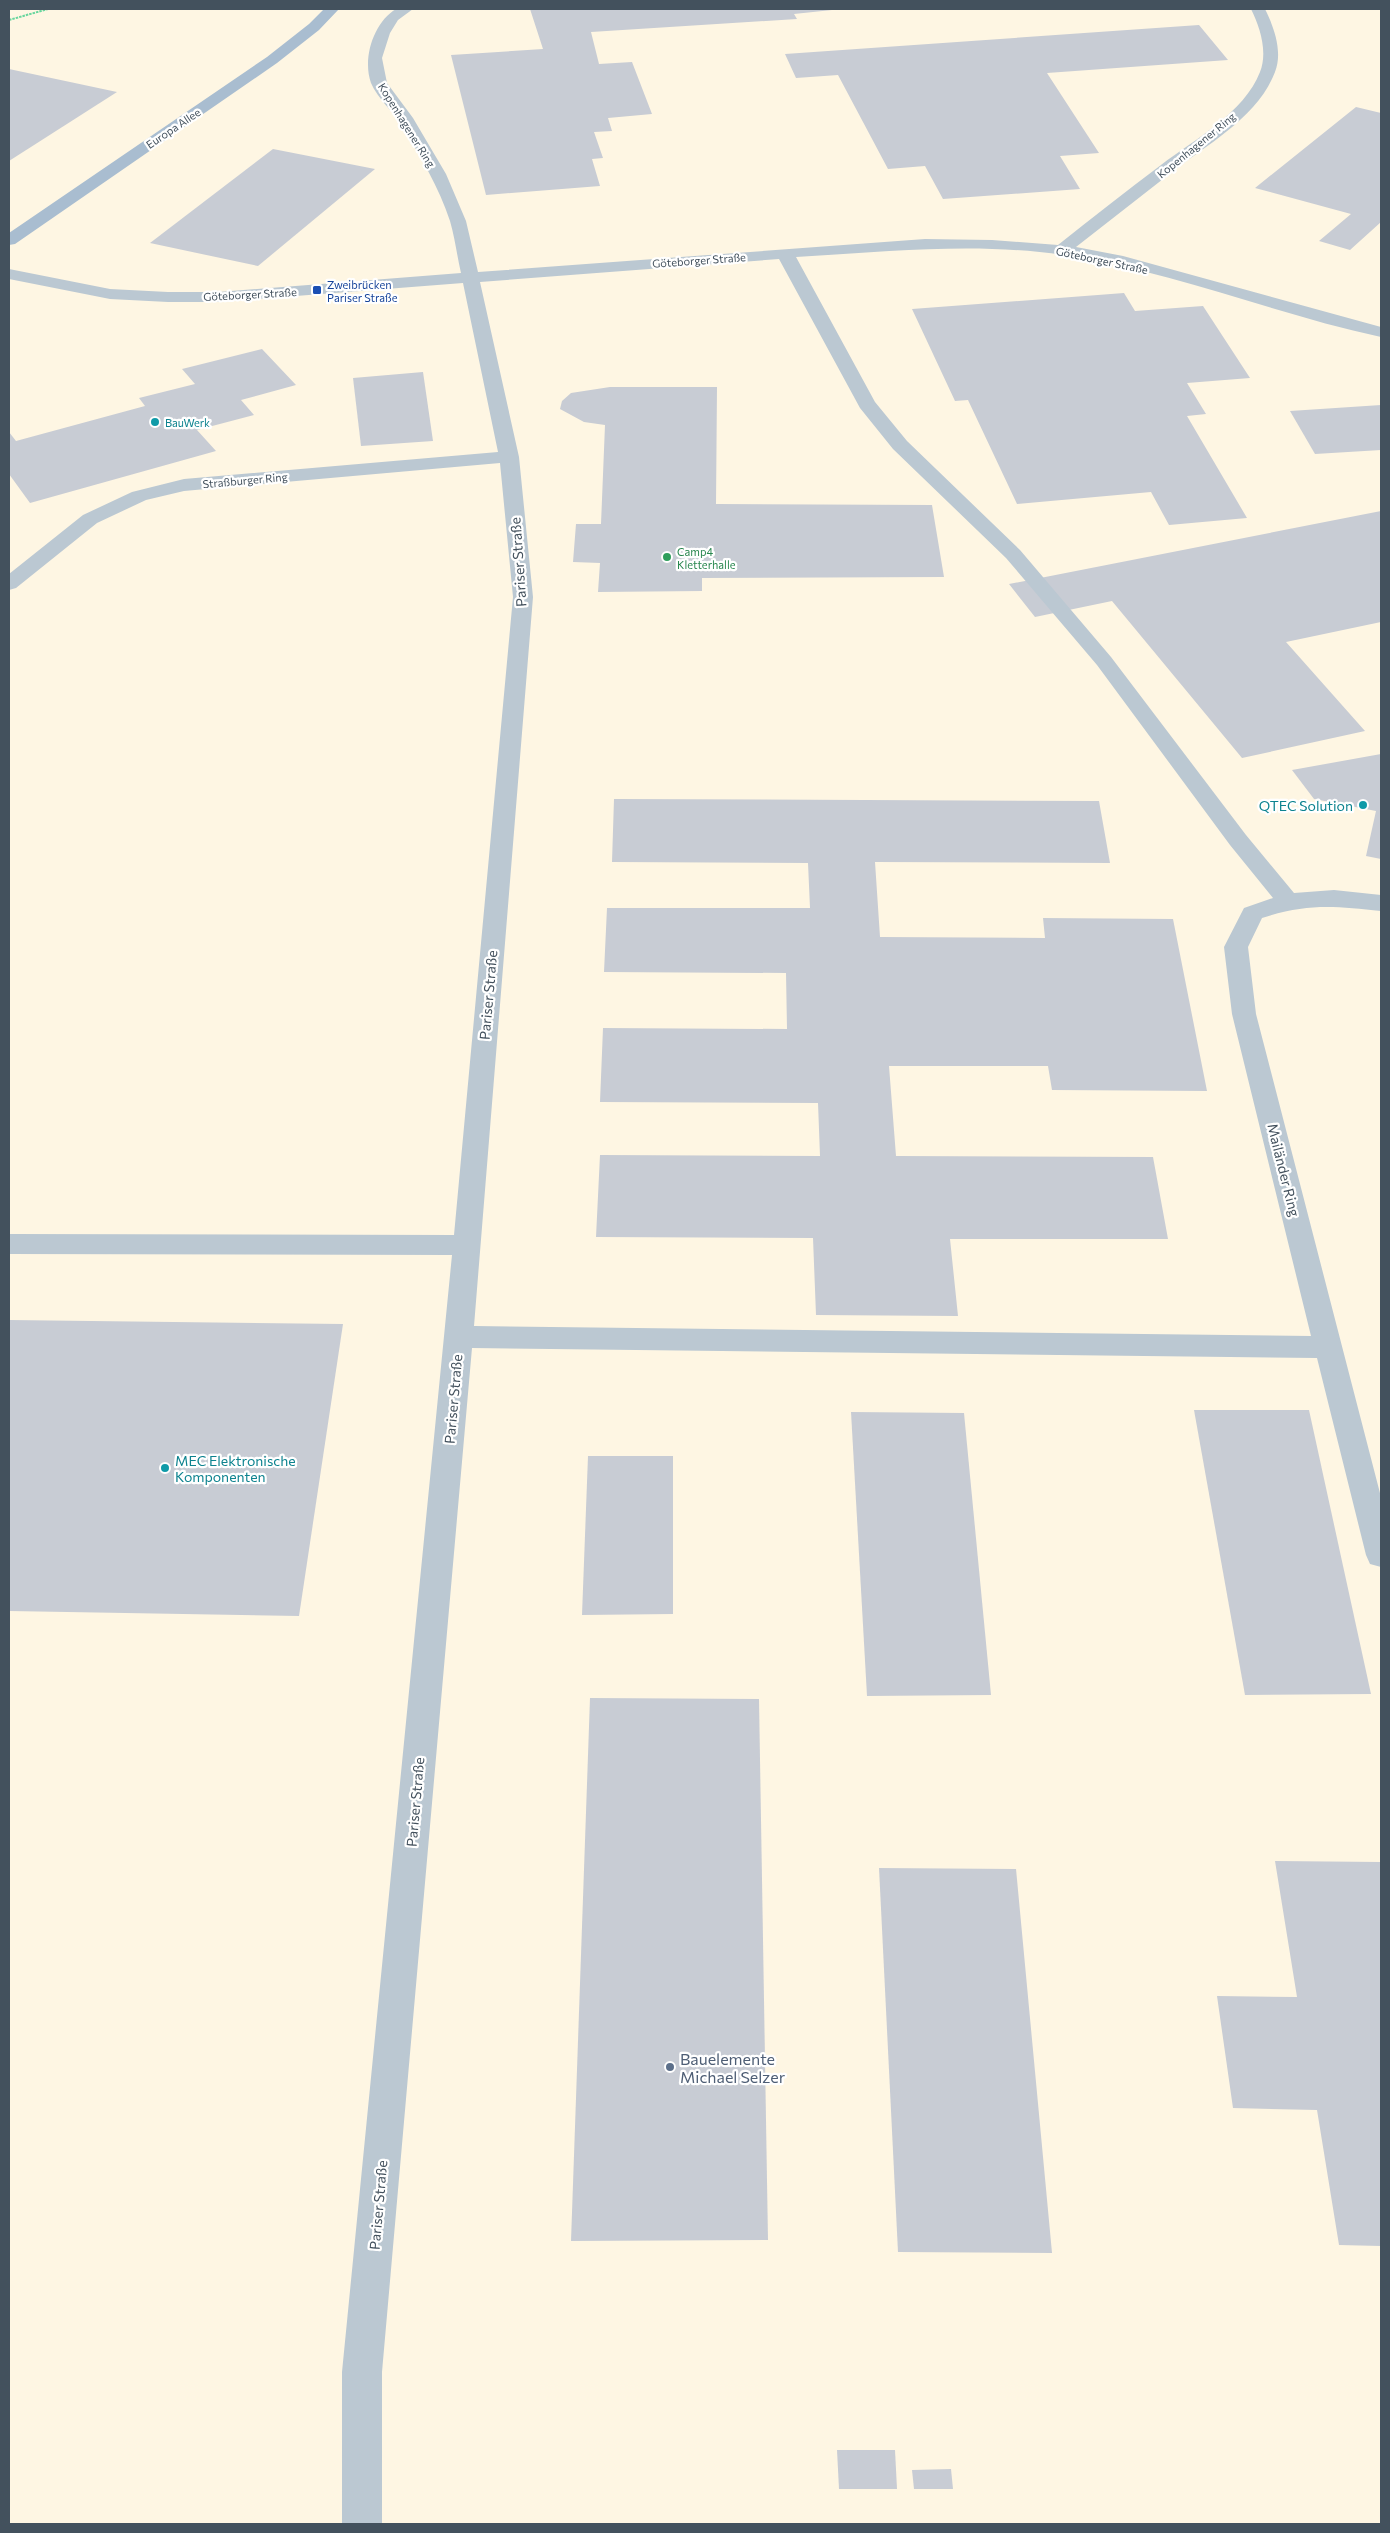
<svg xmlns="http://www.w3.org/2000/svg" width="1390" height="2533" font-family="Commissioner,sans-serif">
<rect width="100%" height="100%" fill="#f0eded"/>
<rect fill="#fef6e3" x="9" y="9" width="1372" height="2515"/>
<g fill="#c8ccd4">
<path d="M530 9H832V10L794 14 797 19 591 32 599 64 632 62 652 114 608 118 612 131 594 132 603 158 592 159 600 186 486 195 451 55 543 49Z"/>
<path d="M1199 25 1228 60 1047 73 1099 153 1060 156 1080 189 943 199 925 166 888 169 838 75 796 78 785 54Z"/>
<path d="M9 69 117 92 9 161Z"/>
<path d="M1356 107 1381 113V222L1350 250 1319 241 1351 214 1255 188Z"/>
<path d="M273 149 375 169 258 266 150 243Z"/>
<path d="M1124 293 1135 311 1203 306 1250 378 1187 383 1206 414 1187 416 1247 518 1169 525 1151 492 1017 504 968 400 955 401 912 309Z"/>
<path d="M262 349 296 385 241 400 254 415 197 430 216 451 30 503 9 474V432L16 441 145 406 139 398 195 384 182 369Z"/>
<path d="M423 372 433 441 361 446 353 378Z"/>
<path d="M610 387H717L716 504 932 505 944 577 702 578V591L598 592 600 563 573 562 576 524H601L605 425 584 422 560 409 562 401 571 393Z"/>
<path d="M1381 405V450L1315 454 1290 411Z"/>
<path d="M1381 511V622L1286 642 1365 731 1242 758 1112 601 1035 617 1009 584Z"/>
<path d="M1381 754V859L1366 856 1376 811 1314 799 1292 770Z"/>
<path d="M614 799 1099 801 1110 863 875 862 880 937 1045 938 1043 918 1173 919 1207 1091 1052 1090 1048 1066H889L896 1156 1153 1157 1168 1239H950L958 1316 816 1315 813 1238 596 1237 600 1155 820 1156 818 1103 600 1102 603 1028 787 1029 786 973 604 972 607 908H810L808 863 612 862Z"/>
<path d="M9 1320 343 1324 299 1616 9 1611Z"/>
<path d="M1194 1410H1309L1371 1694 1245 1695Z"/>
<path d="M851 1412 964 1413 991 1695 867 1696Z"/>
<path d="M588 1456H673V1614L582 1615Z"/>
<path d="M590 1698 759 1699 768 2240 571 2241Z"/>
<path d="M1275 1861 1381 1862V2246L1339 2245 1317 2110 1233 2108 1217 1996 1297 1997Z"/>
<path d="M879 1868 1016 1869 1052 2253 898 2252Z"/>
<path d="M837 2450H895L897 2489H839Z"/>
<path d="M951 2469 953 2489H914L912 2470Z"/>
</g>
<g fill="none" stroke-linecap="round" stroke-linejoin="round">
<path stroke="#69d69e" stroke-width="2" stroke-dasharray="2.5 1" stroke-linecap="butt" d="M9 20 48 9"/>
<path fill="#bbc8d2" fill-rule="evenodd" d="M396 9H413L398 20 390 33 382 58 387 83 413 118 446 174 466 221 478 272 925 239 992 240 1058 245C1092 218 1126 191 1161 165 1195 139 1244 113 1260 72 1268 52 1260 27 1251 9H1265C1274 27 1283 52 1275 72 1258 117 1208 144 1172 172 1140 197 1108 222 1076 247L1123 256 1381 327V337C1275 314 1172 271 1063 255 975 242 884 252 796 257L875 402 907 441 1020 550 1111 657 1246 835 1294 893 1334 890 1381 895V911C1335 906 1307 903 1262 918L1248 947 1256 1014 1381 1497V1567L1370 1564 1366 1555 1317 1358 472 1348 382 2372V2524H342V2372L452 1255 9 1254V1234L454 1235 513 597 500 463 184 491 146 500 97 523 16 588 9 590V574L83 515 132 492 184 479 498 452 463 283 218 302H168L110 299 9 279V269L110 289 168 292H218L461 273C457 256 455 238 450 221 439 187 420 156 402 126 394 112 377 98 371 83 362 58 374 22 396 9ZM779 259 860 408 893 449 1006 558 1097 665 1230 845 1273 898 1244 908 1224 947 1232 1014 1311 1336 474 1326 533 597 519 457 480 282Z"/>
<path fill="#a9bdd0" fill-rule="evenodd" d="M324 9H339L319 30 277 63 15 244 9 245V233L267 57 309 24Z"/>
</g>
<rect fill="#1a4fb4" stroke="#fff" stroke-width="2" x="312" y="285" width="10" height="10" rx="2.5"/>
<g fill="#0f9aa8" stroke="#fff" stroke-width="2">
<circle cx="155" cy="422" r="5"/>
<circle cx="1363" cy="805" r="5"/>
<circle cx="165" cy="1468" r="5"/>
</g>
<circle fill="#2e9e5b" stroke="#fff" stroke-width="2" cx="667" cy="557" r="5"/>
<circle fill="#5c6f8a" stroke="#fff" stroke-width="2" cx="670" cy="2067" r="5"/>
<g text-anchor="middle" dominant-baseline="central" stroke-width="4.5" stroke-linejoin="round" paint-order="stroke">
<g font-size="11" fill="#43515d" stroke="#fff">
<text transform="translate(407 125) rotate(58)">Kopenhagener Ring</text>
<text transform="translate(173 128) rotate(-34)">Europa Allee</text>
<text transform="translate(1196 145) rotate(-39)">Kopenhagener Ring</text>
<text transform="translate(699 260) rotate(-4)">Göteborger Straße</text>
<text transform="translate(1102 260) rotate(12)">Göteborger Straße</text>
<text transform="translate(250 294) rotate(-3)">Göteborger Straße</text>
<text transform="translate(245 480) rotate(-5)">Straßburger Ring</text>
</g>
<g font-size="11" fill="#164399" stroke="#fff" text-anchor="start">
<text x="327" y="284">Zweibrücken<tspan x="327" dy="13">Pariser Straße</tspan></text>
</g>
<g font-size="11" fill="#0d838f" stroke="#fff" text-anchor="start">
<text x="165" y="422">BauWerk</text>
</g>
<g font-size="11" fill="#27864d" stroke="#fff" text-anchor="start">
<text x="677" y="551">Camp4<tspan x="677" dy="13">Kletterhalle</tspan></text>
</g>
<g font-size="14" fill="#43515d" stroke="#fff">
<text transform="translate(518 562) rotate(-94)">Pariser Straße</text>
<text transform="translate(488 995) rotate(-85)">Pariser Straße</text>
<text transform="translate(1284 1170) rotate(76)">Mailänder Ring</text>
<text transform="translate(453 1399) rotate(-85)">Pariser Straße</text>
<text transform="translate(415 1802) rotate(-85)">Pariser Straße</text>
<text transform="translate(378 2205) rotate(-85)">Pariser Straße</text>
</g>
<g font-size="14" fill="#0d838f" stroke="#fff" text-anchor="end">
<text x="1353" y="805">QTEC Solution</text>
<text x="175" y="1460" text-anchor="start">MEC Elektronische<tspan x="175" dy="16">Komponenten</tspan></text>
</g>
<g font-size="16" fill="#4e5e75" stroke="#fff" text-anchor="start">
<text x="680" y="2058">Bauelemente<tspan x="680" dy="18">Michael Selzer</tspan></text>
</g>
</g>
<rect width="1390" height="2533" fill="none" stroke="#43515d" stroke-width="20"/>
</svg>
